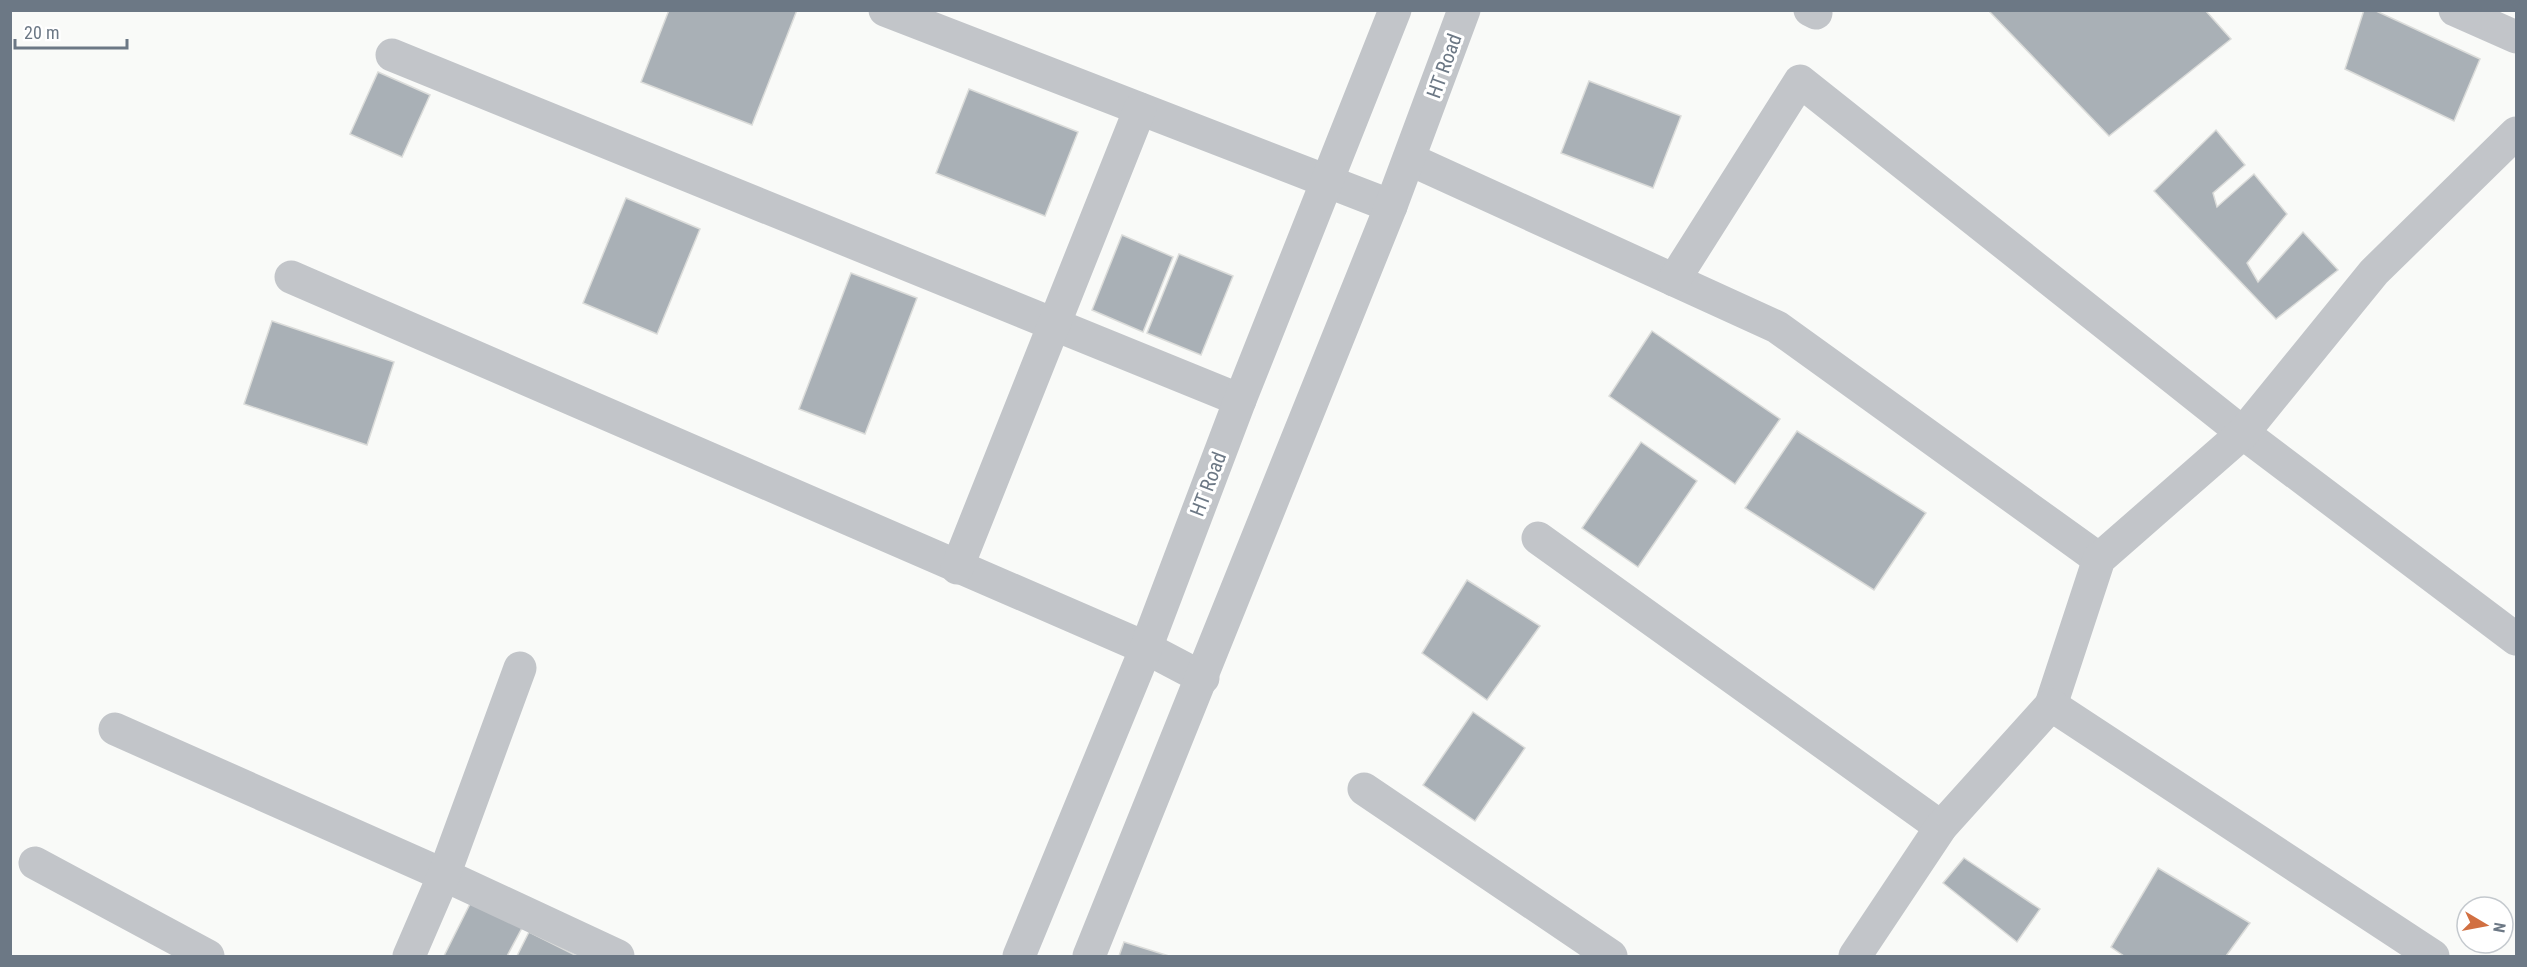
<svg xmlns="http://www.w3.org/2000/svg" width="2527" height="967" font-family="'Roboto Condensed',sans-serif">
<rect width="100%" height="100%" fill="#f9faf8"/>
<g fill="#a9b0b6" stroke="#dbdcda" stroke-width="1.5">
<path d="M669 10H797L752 125 641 82Z"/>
<path d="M1988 10H2205L2231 39 2109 136Z"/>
<path d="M2364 10H2374L2480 59 2454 121 2345 69Z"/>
<path d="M378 72 430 95 402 157 350 134Z"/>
<path d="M1589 81 1681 116 1653 188 1561 153Z"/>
<path d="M969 89 1078 132 1045 216 936 173Z"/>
<path d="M2216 130 2245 165 2213 193 2217 207 2254 174 2287 214 2247 263 2258 282 2303 232 2338 270 2276 319 2154 191Z"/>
<path d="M626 198 700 229 657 334 583 303Z"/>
<path d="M1122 235 1173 257 1143 332 1092 310Z"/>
<path d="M1179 254 1233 276 1201 355 1147 333Z"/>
<path d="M851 273 917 298 865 434 799 409Z"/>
<path d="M272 321 394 362 367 445 244 404Z"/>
<path d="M1652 331 1780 419 1735 484 1609 396Z"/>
<path d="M1797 431 1926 513 1874 590 1745 508Z"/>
<path d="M1641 442 1697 481 1638 567 1582 528Z"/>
<path d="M1467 580 1540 626 1487 700 1422 653Z"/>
<path d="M1473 712 1525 748 1475 821 1423 785Z"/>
<path d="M1964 858 2040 909 2017 942 1943 883Z"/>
<path d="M2158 868 2250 923 2226 956H2124L2111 947Z"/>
<path d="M472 900 523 926 507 956H444Z"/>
<path d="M529 932 577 956H517Z"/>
<path d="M1124 942 1169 956H1119Z"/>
</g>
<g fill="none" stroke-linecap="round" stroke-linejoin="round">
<g stroke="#c2c5c9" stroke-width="33">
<path d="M885 10 1391 206"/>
<path d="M1810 10 1816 13"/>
<path d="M2455 10 2516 37"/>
<path d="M392 55 1240 400"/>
<path d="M1409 159 1777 327 2099 559"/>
<path d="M291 277 1146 648 1203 678"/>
<path d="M1674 280 1800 81 2243 433 2516 639"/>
<path d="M1538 538 1941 827"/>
<path d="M957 568 1140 109"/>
<path d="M2051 705 2099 559 2243 433 2374 272 2516 133"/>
<path d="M115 729 444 875 618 956"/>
<path d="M1364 789 1611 956"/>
<path d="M35 863 208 956"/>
<path d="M409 956 444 875 520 668"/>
<path d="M1019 956 1146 648 1240 400 1395 10"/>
<path d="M1089 956 1391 206 1464 10"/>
<path d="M1855 956 1941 827 2051 705 2433 956"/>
</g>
</g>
<g text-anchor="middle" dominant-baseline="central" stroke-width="6" stroke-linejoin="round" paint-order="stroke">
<g font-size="20" fill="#6c7885" stroke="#fff">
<text transform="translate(1444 66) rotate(-70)">HT Road</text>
<text transform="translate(1208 484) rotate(-69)">HT Road</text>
</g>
</g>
<rect width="2527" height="967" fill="none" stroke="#6c7885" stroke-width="24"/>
<g transform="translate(2485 925) rotate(100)"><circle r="28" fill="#ffffff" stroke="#c4c9ce" stroke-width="1.5"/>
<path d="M0-4.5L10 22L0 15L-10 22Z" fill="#d16f41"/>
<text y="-9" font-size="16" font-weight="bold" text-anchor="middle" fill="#6c7885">N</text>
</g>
<path d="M15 39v9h112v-9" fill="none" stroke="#6c7885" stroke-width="3"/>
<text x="24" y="39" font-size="18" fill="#6c7885" stroke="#ffffff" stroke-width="4.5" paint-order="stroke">20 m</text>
</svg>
